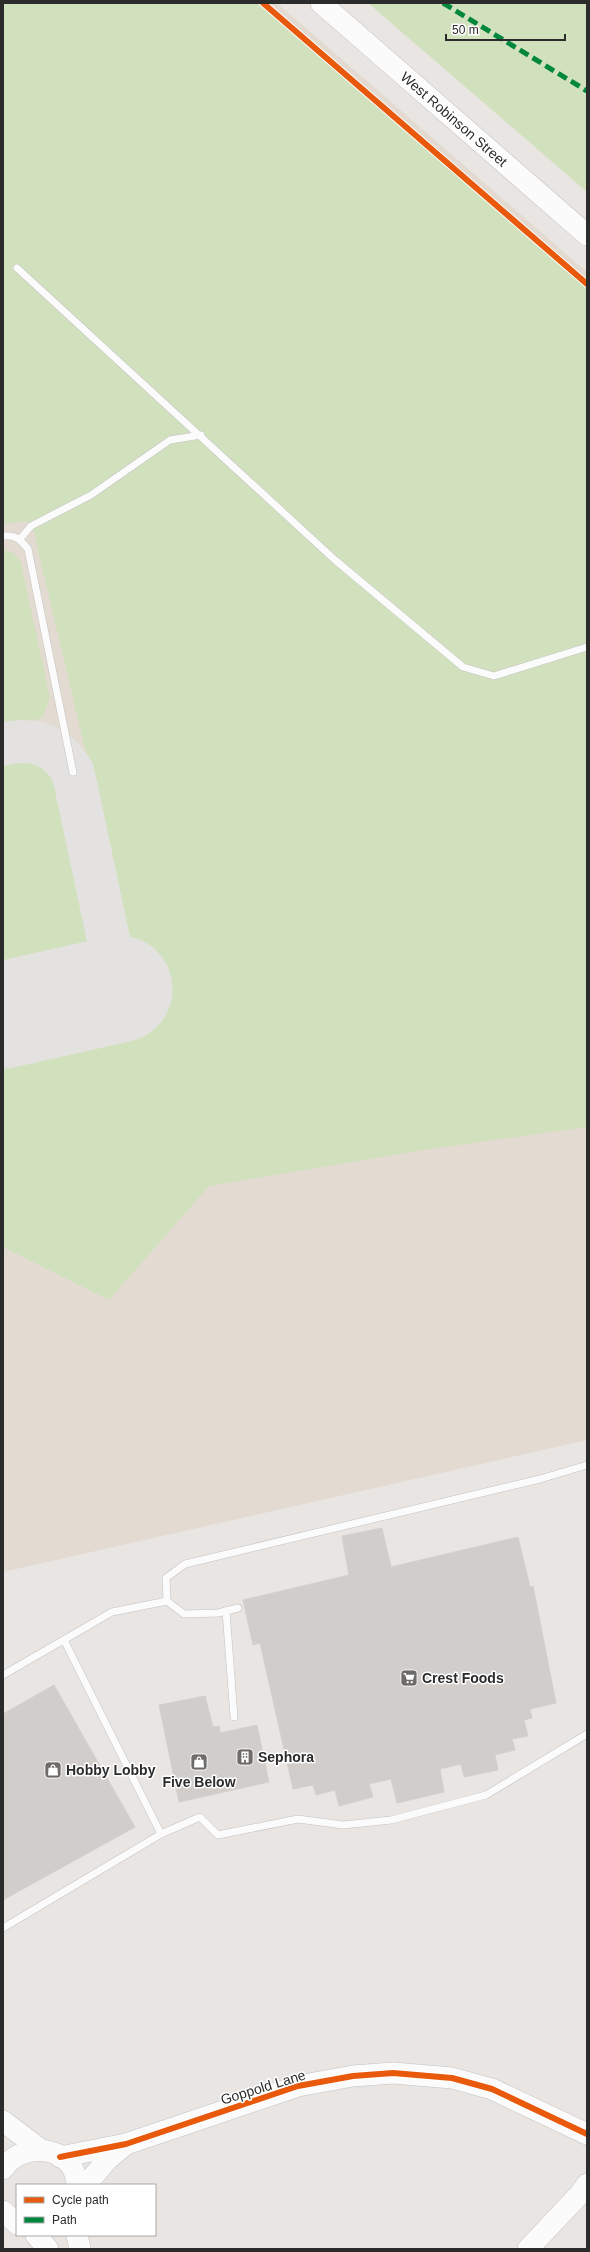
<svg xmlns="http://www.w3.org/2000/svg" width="590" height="2252" font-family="Arial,sans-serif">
<rect width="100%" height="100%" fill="#e9e5e2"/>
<path fill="#e3dad1" d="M3 3H277L587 272V1440L3 1572Z"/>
<g fill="#d2e1bd">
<path d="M3 3H268L587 281V1127L424 1150 209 1186 109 1300 3 1247V1052L159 1016 142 947 132 949 34 533 28 521 3 524Z"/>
<path d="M368 3H587V192Z"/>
<path d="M3 550 13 552 21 563 50 698 42 718 3 728Z"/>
<path d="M19 757C38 756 48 759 59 775L93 923C87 971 41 970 3 978V761Z"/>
</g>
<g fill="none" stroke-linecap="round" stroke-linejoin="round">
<path stroke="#e4e2e0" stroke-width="43" d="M3 744C34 737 56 744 73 772L119 989"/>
<path stroke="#e4e2e0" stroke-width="107" d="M3 1015 119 989"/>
</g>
<g fill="#d0cdcb" stroke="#d4d0ce">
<path d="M382 1528 391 1567 518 1537 530 1587 533 1586 556 1703 530 1709 532 1718 524 1720 528 1736 512 1739 515 1750 495 1755 498 1770 464 1777 461 1764 440 1769 444 1792 397 1803 391 1779 369 1784 373 1797 339 1806 335 1790 316 1795 313 1785 293 1789 260 1643 253 1645 243 1600 349 1575 342 1536Z"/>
<path d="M54 1685 135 1827 3 1900V1714Z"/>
<path d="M205 1696 213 1727 219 1726 233 1790 179 1802 159 1705Z"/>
<path d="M257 1725 269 1782 233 1790 220 1733Z"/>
</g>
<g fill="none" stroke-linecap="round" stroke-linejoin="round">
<g stroke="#c3c2c2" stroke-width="8">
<g id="lane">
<path d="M17 268 335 560 463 667 494 676 587 647"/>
<path d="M3 536C16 535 20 539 28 549L73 772"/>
<path d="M20 539 31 526 91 495 170 440 201 435"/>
<path d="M238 1608 218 1613 184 1614 167 1601 166 1578 185 1564 540 1479 587 1465"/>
<path d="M226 1611 234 1717"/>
<path d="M64 1640 161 1834"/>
<path d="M3 1675 112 1612 167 1601"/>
<path d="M3 1928 161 1834 200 1817 218 1835 298 1819 343 1825 391 1820 486 1795 587 1734"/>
</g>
</g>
<g stroke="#c3c2c2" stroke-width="22">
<g id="secondary">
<path d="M321 3 587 235"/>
<path d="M3 2121 40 2149"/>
<path d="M60 2157 126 2144 298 2086 353 2076 393 2073 452 2078 492 2089 587 2134"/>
<path d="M3 2169C23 2139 76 2146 77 2185"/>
<path d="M86 2185 107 2160 126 2144"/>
<path d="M3 2211 17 2224"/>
<path d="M36 2235 48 2249"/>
<path d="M77 2235 80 2249"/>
<path d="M528 2249 580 2194 587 2184"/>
</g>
</g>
<use href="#lane" stroke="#fcfbfb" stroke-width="7"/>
<use href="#secondary" stroke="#fcfbfb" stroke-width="21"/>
<path stroke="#00873e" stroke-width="5" stroke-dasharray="10 5" stroke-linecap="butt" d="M443 3 587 91"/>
<g stroke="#fff" stroke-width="8">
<g id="cycleway">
<path d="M263 3 587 284"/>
<path d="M60 2157 126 2144 298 2086 353 2076 393 2073 452 2078 492 2089 587 2134"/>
</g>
</g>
<use href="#cycleway" stroke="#e8590c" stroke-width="6"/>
</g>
<defs>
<g id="supermarket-square" transform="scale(0.9)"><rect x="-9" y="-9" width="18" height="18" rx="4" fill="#6e6c6b" stroke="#fff"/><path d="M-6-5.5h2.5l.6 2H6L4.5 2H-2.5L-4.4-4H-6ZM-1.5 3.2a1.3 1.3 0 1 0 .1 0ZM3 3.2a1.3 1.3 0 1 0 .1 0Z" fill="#fff"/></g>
<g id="building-square" transform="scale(0.9)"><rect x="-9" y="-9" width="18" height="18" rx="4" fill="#6e6c6b" stroke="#fff"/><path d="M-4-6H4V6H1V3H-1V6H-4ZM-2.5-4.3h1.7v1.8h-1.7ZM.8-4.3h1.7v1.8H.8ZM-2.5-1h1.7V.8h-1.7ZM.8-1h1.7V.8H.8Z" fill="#fff"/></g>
<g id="shop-square" transform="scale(0.9)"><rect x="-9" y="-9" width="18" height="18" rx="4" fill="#6e6c6b" stroke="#fff"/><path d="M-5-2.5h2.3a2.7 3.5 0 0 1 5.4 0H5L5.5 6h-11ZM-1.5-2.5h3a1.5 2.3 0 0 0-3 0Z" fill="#fff"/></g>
</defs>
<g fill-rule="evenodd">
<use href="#supermarket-square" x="409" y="1678"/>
<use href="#building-square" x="245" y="1757"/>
<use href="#shop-square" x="199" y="1762"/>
<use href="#shop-square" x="53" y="1770"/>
</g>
<g text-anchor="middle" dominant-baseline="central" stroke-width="3" stroke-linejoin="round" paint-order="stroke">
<g font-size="14" fill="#2b2b2b" stroke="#fff">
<text transform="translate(454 119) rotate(41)">West Robinson Street</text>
<text transform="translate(263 2087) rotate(-17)">Goppold Lane</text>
</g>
<g font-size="14" font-weight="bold" fill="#2b2b2b" stroke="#fff" text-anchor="start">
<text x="422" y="1678">Crest Foods</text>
<text x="258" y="1757">Sephora</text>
<text x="66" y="1770">Hobby Lobby</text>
<text x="199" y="1782" text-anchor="middle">Five Below</text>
</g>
</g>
<rect width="590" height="2252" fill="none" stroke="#2b2b2b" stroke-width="8"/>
<rect x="16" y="2184" width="140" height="52" fill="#ffffff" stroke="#aaaaaa"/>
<rect x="24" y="2197" width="20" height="6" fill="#e8590c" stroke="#aaaaaa"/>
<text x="52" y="2204" font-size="12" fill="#2b2b2b">Cycle path</text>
<rect x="24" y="2217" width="20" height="6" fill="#00873e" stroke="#aaaaaa"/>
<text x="52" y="2224" font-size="12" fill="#2b2b2b">Path</text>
<path d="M446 34v6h119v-6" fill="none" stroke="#2b2b2b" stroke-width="2"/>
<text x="452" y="34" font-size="12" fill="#2b2b2b" stroke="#ffffff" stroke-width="3" paint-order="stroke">50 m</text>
</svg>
